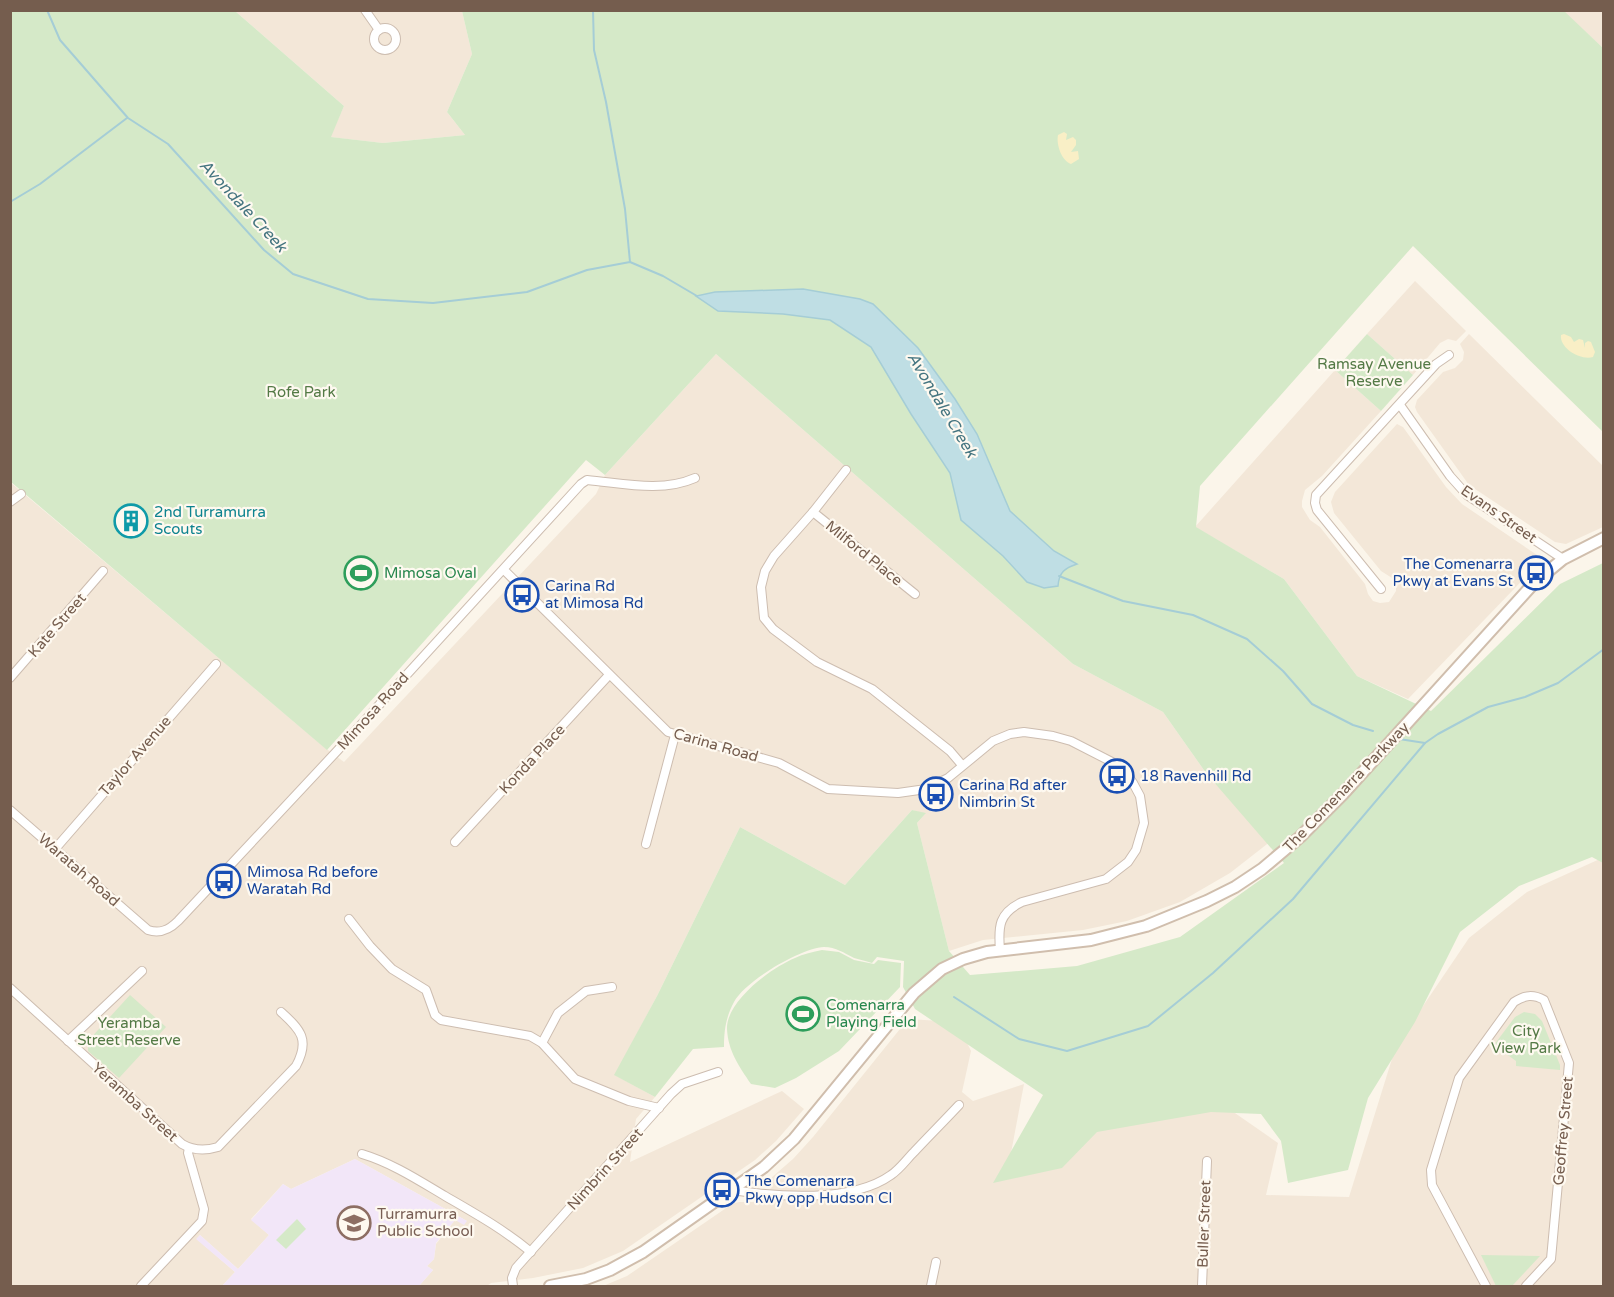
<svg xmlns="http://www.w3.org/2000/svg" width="1614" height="1297" font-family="'Varela Round',sans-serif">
<rect width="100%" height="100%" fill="#fbf5ea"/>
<g fill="#f3e7d8">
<path d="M235 11H462L472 54 447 112 465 135 383 143 330 137 344 106Z"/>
<path d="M1563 11H1603V48Z"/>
<path d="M1415 281 1466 331 1456 341 1448 339 1440 343 1413 375 1367 334Z"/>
<path d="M1469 334 1603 466V527L1566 544 1555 542 1469 485 1417 412 1415 407 1417 400 1443 372 1455 368 1463 360 1464 352 1460 344Z"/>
<path d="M716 354 1073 664 1163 712 1206 773 1271 841 1230 873 1180 902 1127 921 1083 930 983 940 949 951 917 823 925 814 912 810 845 885 740 827 657 996 615 1075 655 1097 636 1119 630 1162 782 1091 804 1109 776 1141 755 1160 623 1251 583 1268 533 1278 491 1283 487 1286H419L433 1270 427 1266 434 1259 436 1244 455 1220 467 1221 355 1159 291 1189 283 1184 251 1219 269 1235 238 1269 200 1235 197 1239 235 1272 222 1286H11L10 482 324 747 344 762 596 494 605 475Z"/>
<path d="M1335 370 1381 411 1322 476 1305 490 1302 501V507L1310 520 1320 527 1365 584 1368 594 1373 601 1380 603 1389 602 1396 591V583L1392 578 1381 571 1334 513 1331 502 1335 492 1397 424 1403 427 1446 487 1462 504 1540 557 1539 563 1408 699 1357 676 1284 579 1195 527Z"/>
<path d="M1602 858 1603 859V1286H603L627 1276 732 1204 739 1202H763L773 1184 770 1180 771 1178 793 1159 813 1137 908 1019 957 1022 971 1051 962 1092 973 1101 1024 1084 1011 1153 1134 1043 1278 1143 1266 1195 1349 1197 1396 1046 1469 938 1527 892Z"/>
</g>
<path fill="#f2e6f8" d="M355 1159 467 1221 464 1225 455 1220 436 1243 434 1259 427 1266 433 1270 419 1286H222L235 1272 196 1239 200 1235 238 1269 269 1235 251 1220 283 1184 291 1189Z"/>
<g fill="#d5e9c8">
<path d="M1563 10 1603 48V432L1413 246 1200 486 1196 527 1284 579 1357 676 1431 711 1560 584 1603 563V863L1592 857 1519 886 1460 932 1415 1022 1368 1098 1348 1170 1288 1183 1281 1141 1261 1114 1211 1112 1097 1132 1062 1168 993 1183 1043 1095 915 1009 903 987 904 961 877 957 872 963C867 961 860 960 854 958 844 953 836 947 824 947 801 948 745 981 734 1002 726 1017 724 1030 724 1047L693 1049 655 1097 614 1075 657 996 740 827 845 885 912 810 926 813 917 823 949 951 970 975 1077 966 1180 937 1284 863 1206 773 1163 712 1073 664 716 354 605 475 586 460 327 750 11 482V11H235L344 106 331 137 383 143 465 135 447 112 472 54 462 11Z"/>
<path d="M1367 334 1413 375 1381 411 1335 370Z"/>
<path d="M822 950 839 952 854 960 874 964 878 960 901 963 900 987 839 1051 796 1078 775 1088 751 1084C739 1066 728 1051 727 1029 726 1001 771 968 795 958 803 954 813 952 822 950Z"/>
<path d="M130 995 166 1027 119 1078 88 1051V1041Z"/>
<path d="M1524 1012 1535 1014 1542 1021 1560 1065V1070L1516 1066V1061L1494 1045 1515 1017Z"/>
<path d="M297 1219 306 1229 286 1249 276 1240Z"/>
<path d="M1481 1255 1540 1256 1512 1286H1496Z"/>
</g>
<g fill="#f9efc6">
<path d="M1064 132 1067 134 1066 140 1073 137 1076 140V145L1071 152 1078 151 1079 159 1071 164C1062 161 1056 145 1058 135Z"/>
<path d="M1564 334 1571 337 1574 342 1579 339 1583 340 1585 348V343L1588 341 1591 342 1595 352 1593 357C1581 361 1559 348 1561 335Z"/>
</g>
<path fill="#bfdee4" stroke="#a5cdd6" stroke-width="1.5" d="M803 289 860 299 873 304 918 348 955 399 977 434 1010 511 1054 551 1077 564C1065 568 1059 572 1058 586L1044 588 1027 582 1003 556 961 520 950 473 911 414 871 347 830 320 783 314 718 311 696 296 715 292Z"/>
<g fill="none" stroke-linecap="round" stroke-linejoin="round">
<g stroke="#a5cdd6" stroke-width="2">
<path d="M47 10 60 40 128 118 168 144 264 250 293 274 368 299 433 303 527 292 587 270 630 262 663 276 697 296"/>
<path d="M593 10 594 50 606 102 625 209 630 262"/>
<path d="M10 202 40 184 127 118"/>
<path d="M1059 576 1123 601 1193 615 1247 639 1283 671 1312 704 1353 725 1373 731"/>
<path d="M1399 739 1425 743 1438 734 1488 707 1525 697 1558 683 1604 649"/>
<path d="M954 997 1019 1039 1067 1051 1148 1026 1213 973 1293 899 1425 743"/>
</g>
<g stroke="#cdbdb0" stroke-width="10">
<g id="street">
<path d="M365 10 379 30"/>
<circle cx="385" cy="39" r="11"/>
<path d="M1400 405 1450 476 1467 495 1563 559"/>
<path d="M846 470 813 512 774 556 765 571 761 587 764 618 773 629 817 662 872 689 950 751 962 765"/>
<path d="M10 502 21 494"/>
<path d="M813 512 915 594"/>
<path d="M504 570 668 732 779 763 828 789 898 793 926 789 948 778 993 741 1010 734 1024 732 1053 736 1071 741 1112 762 1124 771 1133 783 1140 796 1144 823 1136 850 1128 862 1106 879 1022 902C999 913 998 926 1000 950"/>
<path d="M1381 589 1317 510 1315 503 1316 495 1436 364 1449 355"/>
<path d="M10 678 103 571"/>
<path d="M10 810 148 930C160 934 169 930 178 921L337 751 581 484 587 480C622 483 661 493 695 478"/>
<path d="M455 842 609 675"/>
<path d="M646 844 675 735"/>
<path d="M55 849 216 664"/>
<path d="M349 919 370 946 392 969 426 990 435 1015 441 1020 530 1036 542 1043 575 1079 629 1101 659 1108"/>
<path d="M10 988 182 1144C194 1151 205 1151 218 1147L296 1066C310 1040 301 1030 281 1012"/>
<path d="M68 1041 142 971"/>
<path d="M542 1043 558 1013 586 991 612 987"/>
<path d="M362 1154C392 1163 418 1180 445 1196 476 1214 503 1229 531 1252"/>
<path d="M732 1190C778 1197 852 1203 891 1175 900 1169 906 1160 914 1152 929 1136 944 1121 959 1105"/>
<path d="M141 1286 202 1221 204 1209 188 1153 189 1148"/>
<path d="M513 1286 512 1278 516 1268 671 1094 682 1084 718 1072"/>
<path d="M931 1286 936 1262"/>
<path d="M1202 1286 1207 1161"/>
<path d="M1486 1286 1432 1185 1431 1170 1459 1078 1514 1002C1525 995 1533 994 1544 1000L1569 1063 1551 1259 1526 1286"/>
</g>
</g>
<g stroke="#d0bead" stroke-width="14">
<path id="secondary" d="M550 1286 586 1279 610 1270 643 1252 764 1167 794 1139 914 993 942 969 963 959 987 952 1091 940 1146 926 1207 901 1235 887 1262 869 1300 837 1343 794 1534 583 1563 559 1604 538"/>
</g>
<use href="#street" stroke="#fff" stroke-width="8"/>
<use href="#secondary" stroke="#fff" stroke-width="10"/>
</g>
<defs>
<g id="building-ring" transform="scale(1.725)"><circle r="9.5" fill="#fef9f0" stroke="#0f9aa8" stroke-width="1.5"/><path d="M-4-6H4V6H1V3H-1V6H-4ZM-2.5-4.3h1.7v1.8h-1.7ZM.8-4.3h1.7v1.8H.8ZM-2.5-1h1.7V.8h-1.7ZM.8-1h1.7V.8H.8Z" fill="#0f9aa8"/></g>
<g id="stadium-ring" transform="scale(1.725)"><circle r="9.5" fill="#fef9f0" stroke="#2e9e5b" stroke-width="1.5"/><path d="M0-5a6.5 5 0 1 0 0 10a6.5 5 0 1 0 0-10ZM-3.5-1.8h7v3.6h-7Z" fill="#2e9e5b"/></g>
<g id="bus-ring" transform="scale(1.725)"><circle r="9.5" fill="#fef9f0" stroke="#1a4fb4" stroke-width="1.5"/><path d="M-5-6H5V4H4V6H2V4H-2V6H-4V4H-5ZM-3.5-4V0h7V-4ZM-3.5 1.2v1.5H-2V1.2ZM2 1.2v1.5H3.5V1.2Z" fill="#1a4fb4"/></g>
<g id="school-ring" transform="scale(1.725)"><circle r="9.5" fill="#fef9f0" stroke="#8d6e63" stroke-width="1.5"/><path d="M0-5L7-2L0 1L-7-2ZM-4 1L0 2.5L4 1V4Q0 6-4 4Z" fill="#8d6e63"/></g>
</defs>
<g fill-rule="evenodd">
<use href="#building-ring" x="131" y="521"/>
<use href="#stadium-ring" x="361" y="573"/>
<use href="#bus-ring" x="1536" y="573"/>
<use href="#bus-ring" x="522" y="595"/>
<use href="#bus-ring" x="1117" y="776"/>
<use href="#bus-ring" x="936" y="794"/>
<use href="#bus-ring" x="224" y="881"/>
<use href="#stadium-ring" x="803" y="1014"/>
<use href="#bus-ring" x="722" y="1190"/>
<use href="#school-ring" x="354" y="1223"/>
</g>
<g text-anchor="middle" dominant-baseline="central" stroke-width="4.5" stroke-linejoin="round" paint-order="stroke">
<g font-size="15" fill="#547a46" stroke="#fef9f0">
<text x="1374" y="364">Ramsay Avenue<tspan x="1374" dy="17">Reserve</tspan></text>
<text x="301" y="392">Rofe Park</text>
<text x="129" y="1023">Yeramba<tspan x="129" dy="17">Street Reserve</tspan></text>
<text x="1526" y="1031">City<tspan x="1526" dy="17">View Park</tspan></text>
</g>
<g font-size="15" fill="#0d838f" stroke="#fef9f0" text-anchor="start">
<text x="154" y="512">2nd Turramurra<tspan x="154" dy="17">Scouts</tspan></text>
</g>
<g font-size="15" fill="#755d4e" stroke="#fef9f0">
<text transform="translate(1499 514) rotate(35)">Evans Street</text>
<text transform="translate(864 553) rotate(39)">Milford Place</text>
<text transform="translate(57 625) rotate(-49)">Kate Street</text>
<text transform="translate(373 711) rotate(-48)">Mimosa Road</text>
<text transform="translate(716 745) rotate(16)">Carina Road</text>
<text transform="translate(135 756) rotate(-49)">Taylor Avenue</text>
<text transform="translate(532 759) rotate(-47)">Konda Place</text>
<text transform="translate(1346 787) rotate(-46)">The Comenarra Parkway</text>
<text transform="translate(79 870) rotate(41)">Waratah Road</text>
<text transform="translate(135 1102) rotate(42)">Yeramba Street</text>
<text transform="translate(1563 1131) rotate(-85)">Geoffrey Street</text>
<text transform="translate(605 1169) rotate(-48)">Nimbrin Street</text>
<text transform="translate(1204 1224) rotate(-88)">Buller Street</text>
</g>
<g font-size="15" fill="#164399" stroke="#fef9f0" text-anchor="start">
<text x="1513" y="564" text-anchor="end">The Comenarra<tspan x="1513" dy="17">Pkwy at Evans St</tspan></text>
<text x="545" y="586">Carina Rd<tspan x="545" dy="17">at Mimosa Rd</tspan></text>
<text x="1140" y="776">18 Ravenhill Rd</text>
<text x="959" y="785">Carina Rd after<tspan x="959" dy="17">Nimbrin St</tspan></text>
<text x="247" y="872">Mimosa Rd before<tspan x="247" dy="17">Waratah Rd</tspan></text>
<text x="745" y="1181">The Comenarra<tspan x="745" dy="17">Pkwy opp Hudson Cl</tspan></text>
</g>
<g font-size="15" fill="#27864d" stroke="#fef9f0" text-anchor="start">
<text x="384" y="573">Mimosa Oval</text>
<text x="826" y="1005">Comenarra<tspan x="826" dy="17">Playing Field</tspan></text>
</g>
<g font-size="15" fill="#785e54" stroke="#fef9f0" text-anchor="start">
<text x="377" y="1214">Turramurra<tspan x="377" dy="17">Public School</tspan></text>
</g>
<g font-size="16" font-style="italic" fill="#457580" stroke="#fef9f0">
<text transform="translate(243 206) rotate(47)">Avondale Creek</text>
<text transform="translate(942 405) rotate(59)">Avondale Creek</text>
</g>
</g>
<rect width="1614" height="1297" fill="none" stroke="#755d4e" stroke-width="24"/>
</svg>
